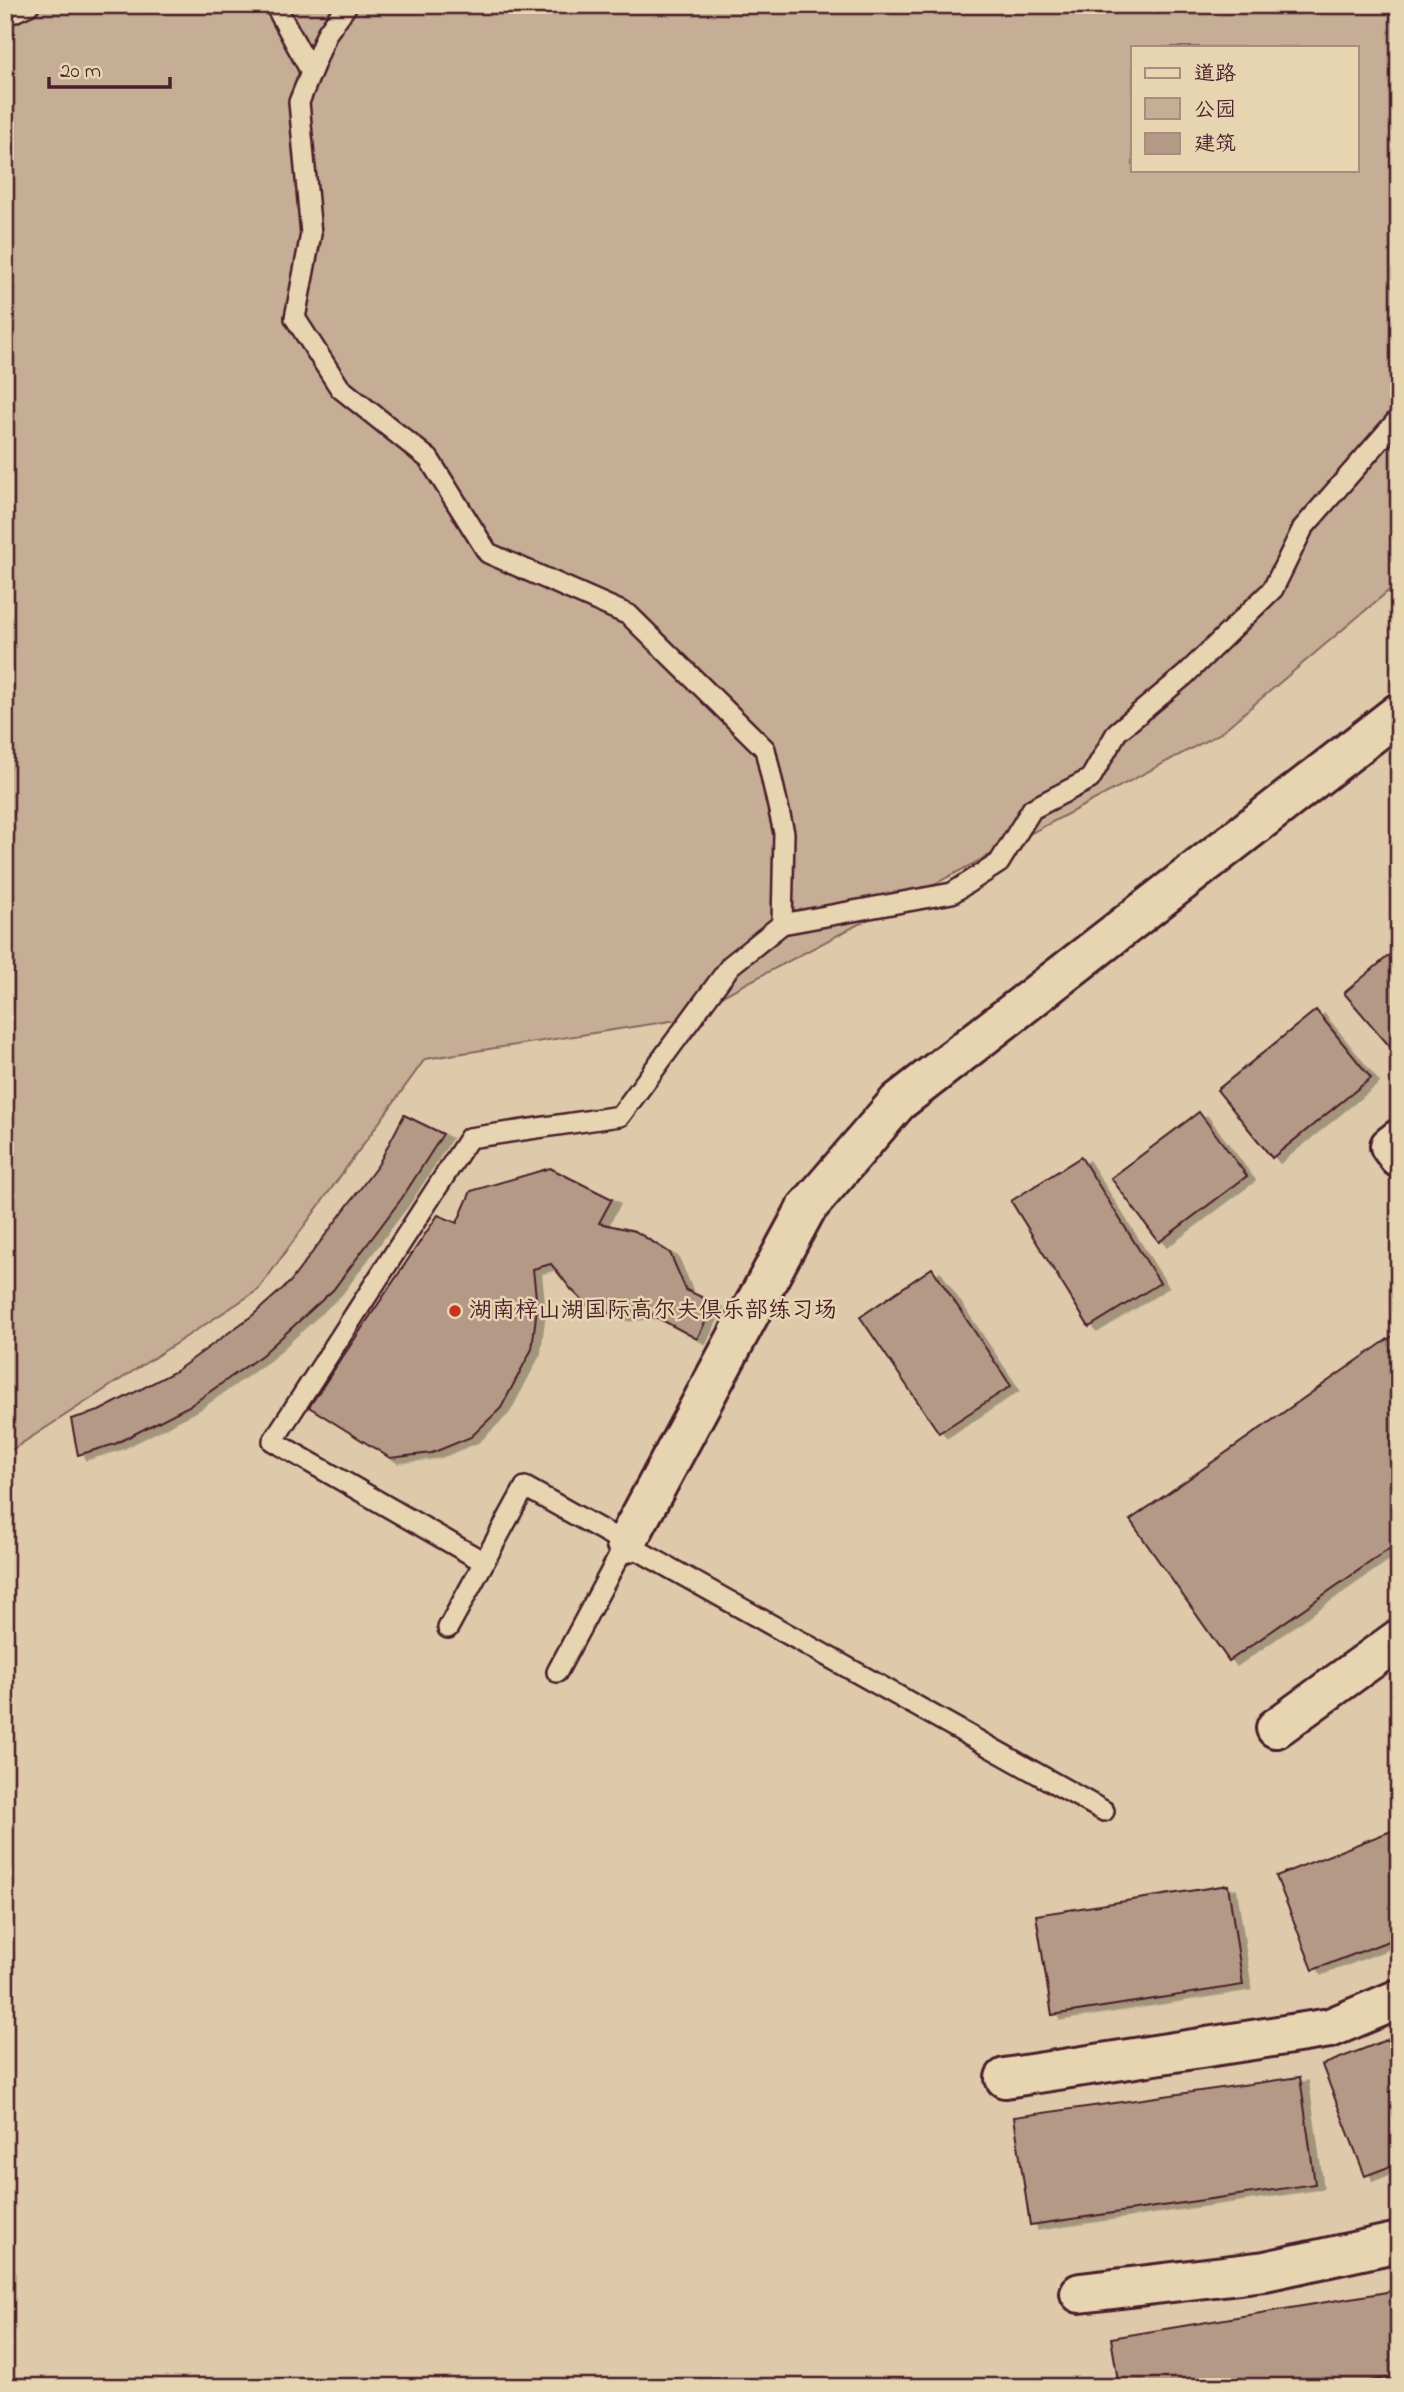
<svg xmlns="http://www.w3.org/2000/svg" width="1404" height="2392" font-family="'Indie Flower','LXGW WenKai TC',sans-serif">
<defs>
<filter id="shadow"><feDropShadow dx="8" dy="4.5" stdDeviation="0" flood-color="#0004"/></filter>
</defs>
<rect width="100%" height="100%" fill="#decaaa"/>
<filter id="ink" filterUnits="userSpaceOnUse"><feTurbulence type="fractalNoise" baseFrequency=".0143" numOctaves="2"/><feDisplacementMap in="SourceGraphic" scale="14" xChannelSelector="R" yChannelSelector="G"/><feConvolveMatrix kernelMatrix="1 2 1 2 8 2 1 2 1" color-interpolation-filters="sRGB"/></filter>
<g filter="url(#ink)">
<path fill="#c5ae95" stroke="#886660" stroke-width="2" fill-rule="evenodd" d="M5 5H1399V582L1219 734 677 1020 425 1059 258 1290 10 1451H5ZM1133 47H1357V170H1133Z"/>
<g fill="#b49a86" stroke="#4a1f2b" stroke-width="2" filter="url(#shadow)">
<path d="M1399 947V1054L1397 1055 1344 993Z"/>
<path d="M1316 1010 1371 1078 1272 1158 1217 1090Z"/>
<path d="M1199 1112 1247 1176 1159 1242 1111 1178Z"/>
<path d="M404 1115 443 1134 402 1198 333 1290 262 1355 191 1405 115 1444 78 1455 71 1419 99 1411 176 1371 253 1315 290 1282 378 1165Z"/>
<path d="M1081 1157 1160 1283 1089 1327 1011 1201Z"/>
<path d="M550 1168 612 1199 599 1223 635 1231 670 1253 686 1290 715 1303 697 1339 649 1313 622 1316 590 1308 571 1289 551 1264 533 1269 537 1307 532 1349 501 1408 471 1437 432 1453 390 1458 309 1407 438 1215 457 1223 471 1191Z"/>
<path d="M932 1268 1011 1386 939 1433 860 1317Z"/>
<path d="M1395 1334 1399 1339V1542L1229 1661 1130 1520Z"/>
<path d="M1399 1828V1937L1313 1970 1276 1876Z"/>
<path d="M1228 1885 1243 1985 1052 2015 1036 1915Z"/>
<path d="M1399 2035V2163L1365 2176 1322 2065Z"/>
<path d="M1300 2077 1315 2184 1030 2225 1014 2117Z"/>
<path d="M1399 2290V2376L1336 2387H1119L1111 2338Z"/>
</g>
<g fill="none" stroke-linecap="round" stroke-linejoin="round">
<g stroke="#4a1f2b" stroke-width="24">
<g id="lane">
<path d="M275 5 311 72"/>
<path d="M347 5 327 33 299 102 311 234 295 318 340 388 429 459 488 553 629 615 765 749 784 833 782 924"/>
<path d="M5 16 29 5"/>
<path d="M484 1562 273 1441 469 1138 620 1116 731 965 782 924 952 893 999 863 1032 809 1090 779 1117 732 1185 675 1273 589 1303 528 1399 418"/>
<path d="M448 1628 525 1487 1104 1811"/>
<path d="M557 1672 626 1543"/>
</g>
</g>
<g stroke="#4a1f2b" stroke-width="44">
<g id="street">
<path d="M1399 1139 1390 1146 1399 1158"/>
<path d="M1276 1728 1399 1639"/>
<path d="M1005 2078 1330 2028 1399 1999"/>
<path d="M1080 2293 1265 2271 1399 2242"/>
</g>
</g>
<g stroke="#4a1f2b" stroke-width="44">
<path id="secondary" d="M626 1543 806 1209 898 1102 1399 713"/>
</g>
<use href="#lane" stroke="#e7d5b2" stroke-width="19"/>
<use href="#street" stroke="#e7d5b2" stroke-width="38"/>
<use href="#secondary" stroke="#e7d5b2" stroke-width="38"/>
</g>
</g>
<circle fill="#c8321e" stroke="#e7d5b2" stroke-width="2.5" cx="455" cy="1311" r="7"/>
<g text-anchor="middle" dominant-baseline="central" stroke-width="5" stroke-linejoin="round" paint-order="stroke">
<g font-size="23" fill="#4a1f2b" stroke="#e7d5b2" text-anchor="start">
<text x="469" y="1311">湖南梓山湖国际高尔夫俱乐部练习场</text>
</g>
</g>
<rect width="1404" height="2392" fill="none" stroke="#e7d5b2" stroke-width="28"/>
<rect x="14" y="14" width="1376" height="2364" fill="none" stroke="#4a1f2b" stroke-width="2.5" filter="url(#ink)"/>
<rect x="1131" y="46" width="228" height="126" fill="#e7d5b2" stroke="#a88c7c" stroke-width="2"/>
<rect x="1145" y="68" width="35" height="10" fill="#e7d5b2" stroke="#a88c7c" stroke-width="2"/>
<text x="1194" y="80" font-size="21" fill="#4a1f2b">道路</text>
<rect x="1145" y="98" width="35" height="21" fill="#c5ae95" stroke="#a88c7c" stroke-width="2"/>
<text x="1194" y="116" font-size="21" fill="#4a1f2b">公园</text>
<rect x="1145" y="133" width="35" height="21" fill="#b49a86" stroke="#a88c7c" stroke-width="2"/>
<text x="1194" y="150" font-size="21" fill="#4a1f2b">建筑</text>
<path d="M49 77v10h121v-10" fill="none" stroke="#4a1f2b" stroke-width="3.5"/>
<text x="60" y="77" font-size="21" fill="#4a1f2b" stroke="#e7d5b2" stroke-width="5" paint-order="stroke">20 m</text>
</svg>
